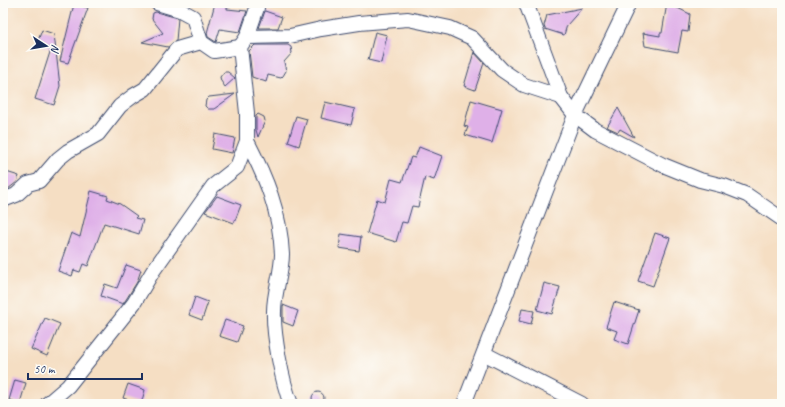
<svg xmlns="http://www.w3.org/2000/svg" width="785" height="407" font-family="Caveat,sans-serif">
<rect width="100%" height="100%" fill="#fdfcf7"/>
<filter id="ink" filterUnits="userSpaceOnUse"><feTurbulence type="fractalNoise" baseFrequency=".025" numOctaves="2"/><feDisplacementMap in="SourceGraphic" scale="8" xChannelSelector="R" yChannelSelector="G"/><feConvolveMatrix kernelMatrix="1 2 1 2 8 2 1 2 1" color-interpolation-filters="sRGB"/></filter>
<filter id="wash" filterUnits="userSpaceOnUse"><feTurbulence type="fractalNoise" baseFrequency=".012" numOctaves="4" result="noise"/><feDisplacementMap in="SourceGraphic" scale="16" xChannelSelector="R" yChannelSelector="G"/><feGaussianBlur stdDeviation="0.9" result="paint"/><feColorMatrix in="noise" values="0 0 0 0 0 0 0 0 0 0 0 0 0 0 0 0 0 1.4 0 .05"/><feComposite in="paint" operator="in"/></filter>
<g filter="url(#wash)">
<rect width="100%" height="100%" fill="#f5dec3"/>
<g id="blocks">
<g fill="#dfb0e8">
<path d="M215 3H227V9L247 11 240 32 220 29 216 42 208 37 207 33Z"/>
<path d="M667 3 690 14 688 32 682 31 678 52 645 46 643 33 660 36V33H662Z"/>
<path d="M74 4 88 8 68 63 60 61Z"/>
<path d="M582 8 567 25 564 35 545 29 544 26 547 15Z"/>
<path d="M265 11 282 17 278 28H259Z"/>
<path d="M156 12 178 18 176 41 168 47 142 42 163 33 152 19 153 13Z"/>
<path d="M42 30 54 34 60 86 54 105 35 99 51 49 37 43Z"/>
<path d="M375 32 387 35 381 63 368 60Z"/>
<path d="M255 45H288L291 47 292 53 284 62 286 71 283 76 281 78 268 75 266 82 252 77 249 51Z"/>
<path d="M474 52 484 63 475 90 464 86Z"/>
<path d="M224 72H228L235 78 225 87 221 81 220 77Z"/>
<path d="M235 94 214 109H208L205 106 206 100 209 97Z"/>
<path d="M471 100 502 109 492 143 465 135 468 127 464 126Z"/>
<path d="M325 102 355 109 351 125 321 118Z"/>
<path d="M618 108 634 137 620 129 618 132 607 127Z"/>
<path d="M258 114 264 117 265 121 258 137 256 130V116Z"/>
<path d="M296 116 307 119 299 146 288 142Z"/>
<path d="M215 134 235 138 232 153 212 149Z"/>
<path d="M419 147 442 156 434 180 425 177 418 207 412 206 407 223 402 222 396 242 367 233 377 199 385 202 391 179 402 182 411 157 415 158Z"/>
<path d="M3 171 19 176 17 182 8 189 3 187Z"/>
<path d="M91 191 108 196 107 199 120 204 137 216 135 218 143 220 139 234 104 223 88 266 83 264 80 272 74 270 72 276 58 271 71 233 80 237Z"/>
<path d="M217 196 241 205 234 223 205 212Z"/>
<path d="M655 233 670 238 653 286 638 281Z"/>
<path d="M341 234 361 237 359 251 339 248Z"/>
<path d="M126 265 141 270 137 282 127 298 123 304 101 296 105 284 117 288Z"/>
<path d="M544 283 560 287 552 314 537 310Z"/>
<path d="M195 297 208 302 202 320 189 315Z"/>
<path d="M614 302 639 310 628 344 614 339 617 331 606 327Z"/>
<path d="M283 305 298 311 293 326 283 322Z"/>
<path d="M522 309 534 311 531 324 519 321Z"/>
<path d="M45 318 60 324 47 356 31 349Z"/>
<path d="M225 320 243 326 237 342 219 336Z"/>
<path d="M15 380 26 383 20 403 9 400Z"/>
<path d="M128 384 145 390 141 404 123 398Z"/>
<circle cx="318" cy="398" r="6"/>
</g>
</g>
</g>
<g filter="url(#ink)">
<use href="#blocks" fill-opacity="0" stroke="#3c496d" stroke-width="1"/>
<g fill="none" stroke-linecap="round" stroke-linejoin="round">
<g stroke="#3c496d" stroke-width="16">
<g id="minor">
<path d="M157 3 180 10 193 17 201 42"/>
<path d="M526 3 561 97 575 115 595 130 663 165 700 180 724 186 747 195 782 219"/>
<path d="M247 37 257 8V3"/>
<path d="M247 141C266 178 280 211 282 254 282 273 274 292 274 311 273 334 282 382 291 404"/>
<path d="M3 200 16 195 28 184 39 181 58 159 68 151 98 134 120 106 133 96 145 89 177 49 201 42 214 51 240 47"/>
<path d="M485 354 582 404"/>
<path d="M47 404 68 386 134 303 153 271 213 186 237 167 247 141V113L240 47 247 37 290 36 321 29 359 23 408 19 450 28 472 38 502 70 524 85 561 97"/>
<path d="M464 404 575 115 629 3"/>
</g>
</g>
<use href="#minor" stroke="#fff" stroke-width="14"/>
</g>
</g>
<rect width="785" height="407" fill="none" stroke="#fdfcf7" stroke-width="16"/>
<g transform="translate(46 46) rotate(102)" stroke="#fdfcf7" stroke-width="3" paint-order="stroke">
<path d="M0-3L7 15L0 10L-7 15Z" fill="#1b2f5e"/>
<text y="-6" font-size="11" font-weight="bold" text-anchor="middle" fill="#1b2f5e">N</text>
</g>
<path d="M28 373v6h114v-6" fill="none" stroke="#1b2f5e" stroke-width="2"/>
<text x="34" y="373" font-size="12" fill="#1b2f5e" stroke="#fdfcf7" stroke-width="3" paint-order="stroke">50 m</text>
</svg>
